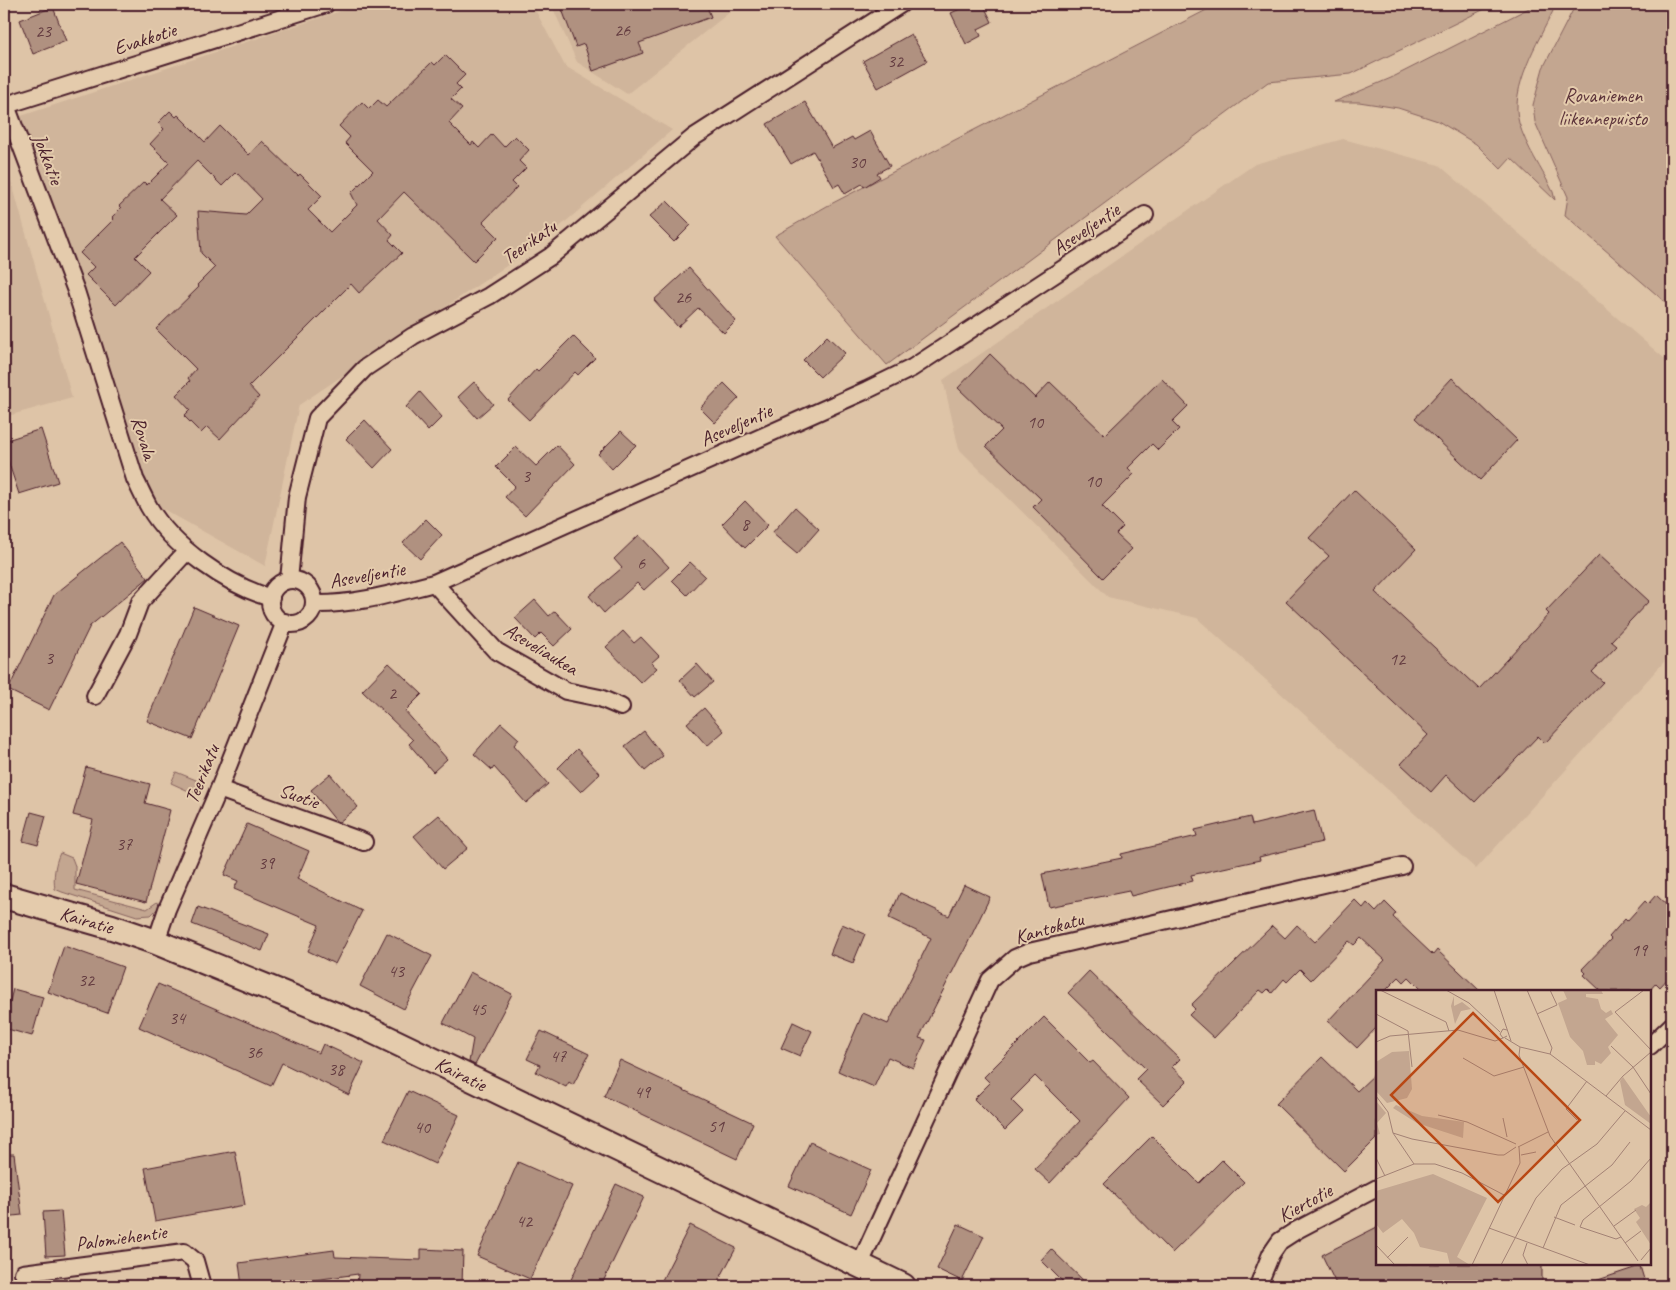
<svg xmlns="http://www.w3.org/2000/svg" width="1676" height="1290" font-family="Caveat,sans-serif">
<rect width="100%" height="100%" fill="#dec4a7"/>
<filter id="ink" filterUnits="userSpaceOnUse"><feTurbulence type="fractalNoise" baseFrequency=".02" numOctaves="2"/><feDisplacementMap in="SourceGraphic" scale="10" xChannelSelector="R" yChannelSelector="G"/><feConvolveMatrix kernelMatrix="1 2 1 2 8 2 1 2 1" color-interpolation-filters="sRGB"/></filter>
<g filter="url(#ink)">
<g fill="#d0b59b">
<path d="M362 4H532L565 66 672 130 542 242 299 405 265 566 154 504 69 301 15 118Z"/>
<path d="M551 4H740L627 94 577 62Z"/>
<path d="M1343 139 1439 165 1672 365V653L1476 869 1197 618 1108 597 959 449 943 380 1255 164Z"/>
<path d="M4 155 72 398 4 417Z"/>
</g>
<g fill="#c3a690" stroke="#86625e">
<path d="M1218 4H1495L1351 74 1268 82 887 365 775 236 827 206Z"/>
<path d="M1537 4H1548L1553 11C1538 42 1509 88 1519 123 1526 147 1542 169 1553 192L1555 200 1511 158 1501 169 1476 144 1438 121 1398 108 1359 102H1334L1391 78Z"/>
<path d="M1576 4H1672V308L1565 215 1568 197 1535 122 1533 105 1543 68Z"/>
<path d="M176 772 196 780 197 786 193 793 171 783Z"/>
<path d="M60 853 72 858 75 866V890L147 909 157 902 161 905 151 915 137 916 62 892 55 889C53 878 55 863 60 853Z"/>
</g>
<g fill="#b09180" stroke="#4a1f2b">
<path d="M560 4H706L711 17 639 43 643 53 593 71 584 44 576 47Z"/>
<path d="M971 4H983L992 22 978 29 981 36 966 44 951 13Z"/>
<path d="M53 7 66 41 33 54 20 20Z"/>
<path d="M911 34 927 61 878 88 863 61Z"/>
<path d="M445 55 465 75 456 84 461 89 451 99 462 109 449 123 471 145 473 142 479 148 492 134 504 147 515 136 529 150 519 161 526 168 512 182 517 187 483 222 498 237 474 261 404 192 378 219 393 235 389 240 402 253 359 293 351 284 249 386 259 397 220 439 207 427 201 433 184 416 190 410 176 395 190 381 188 378 196 369 156 329 199 287 197 285 215 267 201 253 198 211 246 215 262 199 236 172 222 186 197 161 160 199 177 215 135 257 149 271 116 305 86 275 94 267 80 253 114 219 112 217 121 208 119 206 144 182 147 185 169 163 150 144 164 129 158 123 170 111 176 117 178 115 205 142 220 126 249 155 262 141 298 176 300 174 322 196 308 210 330 232 357 205 351 193 373 171 345 143 350 137 339 126 362 102 369 109 378 100 386 107 432 62 435 65Z"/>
<path d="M805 102 832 148 852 137 854 140 870 131 890 166 877 173 880 177 864 187 862 184 845 194 839 184 834 187 813 151 791 164 767 124Z"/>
<path d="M667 201 691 225 674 242 649 217Z"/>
<path d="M689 268 736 321 724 333 698 308 678 327 654 300Z"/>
<path d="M573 336 595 358 578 375 575 372 529 420 508 400 536 369 538 371Z"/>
<path d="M827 336 845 353 820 377 803 360Z"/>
<path d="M990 354 1035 398 1050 382 1105 435 1162 379 1188 406 1172 422 1179 429 1158 450 1152 444 1128 468 1134 474 1102 506 1123 527 1116 534 1132 549 1103 578 1033 507 1041 499 986 446 1002 430 958 388Z"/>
<path d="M1452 378 1517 440 1480 480 1415 418Z"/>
<path d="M474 382 493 404 477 418 458 397Z"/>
<path d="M724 383 739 398 715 423 700 408Z"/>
<path d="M420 392 442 417 428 431 406 407Z"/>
<path d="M365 420 392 449 374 468 346 439Z"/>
<path d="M41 429 58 482 19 494 4 449V441Z"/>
<path d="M621 431 636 445 612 469 598 454Z"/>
<path d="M557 445 575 464 525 516 505 497 515 486 496 467 516 447 536 466Z"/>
<path d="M1354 490 1416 549 1375 592 1479 689 1549 614 1546 611 1599 555 1649 601 1611 641 1617 646 1592 672 1603 682 1545 743 1538 736 1475 802 1446 775 1431 792 1401 764 1428 735 1286 601 1329 556 1309 538Z"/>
<path d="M745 501 768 525 745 548 722 524Z"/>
<path d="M795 507 819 529 797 554 772 533Z"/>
<path d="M426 519 442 535 420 559 403 543Z"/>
<path d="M639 535 669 567 644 590 637 583 604 613 589 596 622 568 614 559Z"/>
<path d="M120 542 148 578 90 626 49 710 8 690 54 595Z"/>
<path d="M690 562 705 576 687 595 672 580Z"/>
<path d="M535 600 549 616 555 611 572 629 554 646 541 633 535 639 515 618Z"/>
<path d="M194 607 239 626 192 739 147 721Z"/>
<path d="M623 631 634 643 641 637 659 656 651 663 657 668 641 683 606 647Z"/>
<path d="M389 663 422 694 405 711 447 759 433 772 409 744 413 740 362 691Z"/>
<path d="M697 664 713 682 695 697 680 680Z"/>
<path d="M704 708 724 731 707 746 687 723Z"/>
<path d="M501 723 519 739 514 745 548 784 526 803 494 767 492 770 474 754Z"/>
<path d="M644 731 663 756 645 771 625 746Z"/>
<path d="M577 749 600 774 581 792 558 768Z"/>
<path d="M86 767 150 784 145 803 170 810 146 902 76 884 93 820 73 815Z"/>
<path d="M330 774 358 807 339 822 336 821 311 790Z"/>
<path d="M1314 810 1322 842 1259 857 1260 860 1191 875 1193 881 1131 896 1129 891 1049 907 1042 874 1122 858 1121 854 1197 836 1195 830 1250 817 1252 825Z"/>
<path d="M31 812 46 816 38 845 23 841Z"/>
<path d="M439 815 468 848 443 869 414 836Z"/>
<path d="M247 824 309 851 297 879 362 911 335 964 308 951 319 925 234 889 238 881 224 875Z"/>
<path d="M964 885 990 897 963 953H962L919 1038 926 1040 913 1068 888 1057 874 1087 838 1071 863 1013 888 1024 931 938 889 918 900 893 949 916Z"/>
<path d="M1656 895 1672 910V974L1660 987 1656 983 1649 991H1601L1584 975 1586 973 1582 969 1611 939 1609 937 1625 919 1627 921 1645 901 1648 904Z"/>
<path d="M1355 900 1363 908 1367 903 1376 912 1385 902 1396 913 1393 917 1433 955 1437 950 1480 991H1423L1409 977 1404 982 1399 977 1385 991H1377V1027L1357 1048 1328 1021 1385 960 1361 938 1354 945 1349 941 1311 980 1300 969 1287 982 1284 979 1272 993 1268 989 1264 993 1260 990 1214 1038 1189 1015 1195 1009 1191 1005 1272 926 1285 938 1297 925 1315 942Z"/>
<path d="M198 907 269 934 262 951 192 924Z"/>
<path d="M842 924 865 934 853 963 830 954Z"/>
<path d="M387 933 432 956 404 1009 360 986Z"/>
<path d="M64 946 123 967 107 1013 48 992Z"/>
<path d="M1089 971 1180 1059 1172 1067 1187 1081 1163 1105 1136 1079 1146 1069 1068 993Z"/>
<path d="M470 972 512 994 475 1065 469 1062 473 1039 443 1023Z"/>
<path d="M158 984 319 1053 323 1044 364 1063 349 1095 282 1063 271 1086 139 1027Z"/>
<path d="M13 989 43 997 32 1036 4 1028V1023Z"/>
<path d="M1044 1017 1090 1063 1093 1061 1129 1098 1050 1183 1035 1169 1080 1121 1035 1076 1011 1100 1023 1112 1005 1130 974 1099 990 1083 984 1077Z"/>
<path d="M793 1022 812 1031 800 1056 781 1048Z"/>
<path d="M541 1031 589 1054 573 1085 569 1082 566 1087 536 1072 540 1065 527 1059Z"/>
<path d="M1322 1057 1357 1091 1377 1072V1138L1344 1171 1276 1104Z"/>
<path d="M620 1060 753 1123 737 1159 604 1096Z"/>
<path d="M408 1091 459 1115 435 1164 384 1140Z"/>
<path d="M1152 1136 1199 1183 1222 1160 1244 1182 1172 1253 1104 1184Z"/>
<path d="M810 1142 871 1170 851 1214 789 1186Z"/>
<path d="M235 1151 245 1205 155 1221 145 1168Z"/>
<path d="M4 1154H14L22 1215 4 1217Z"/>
<path d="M518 1162 572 1186 530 1279 477 1256Z"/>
<path d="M616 1184 644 1197 601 1286H568Z"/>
<path d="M61 1211 65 1255 46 1256 43 1212Z"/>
<path d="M958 1224 984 1236 962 1281 937 1269Z"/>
<path d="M690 1225 736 1248 716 1286H659Z"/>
<path d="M1377 1227V1264H1542V1286H1337L1322 1255Z"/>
<path d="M421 1249 463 1251 462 1286H357L358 1274 270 1286H242L239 1263 334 1250 335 1257 421 1260Z"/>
<path d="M1051 1249 1089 1286H1067L1041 1260Z"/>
<path d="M1640 1266 1646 1286H1589V1283Z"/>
</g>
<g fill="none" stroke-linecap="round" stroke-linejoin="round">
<g stroke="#4a1f2b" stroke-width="20">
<g id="minor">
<path d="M4 100 76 291 135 479C140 489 144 498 149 507 172 547 227 585 271 598"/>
<path d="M6 105 326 4"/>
<path d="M289 580 297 497 317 418 365 368 413 336 489 296 551 256 694 137 901 4"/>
<circle cx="292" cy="602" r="22"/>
<path d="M434 583 496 651 566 691 600 698 621 707"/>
<path d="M314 604C356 605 394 593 434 583L867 390 912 368 1145 215"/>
<path d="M95 696 128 634 140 602 187 551"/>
<path d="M219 789 364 842"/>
<path d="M156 942 167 909 219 789 285 622"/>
<path d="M1650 1046 1672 1025"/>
<path d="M859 1266 990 980 1015 958 1029 952 1402 866"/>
<path d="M23 1273 184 1252 195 1261 202 1286"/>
<path d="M1258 1286 1271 1254 1280 1241 1297 1230 1377 1188"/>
</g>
</g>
<g stroke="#4a1f2b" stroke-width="28">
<g id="secondary">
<path id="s1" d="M4 896 112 927 156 942 358 1024 903 1286"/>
</g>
</g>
<use href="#minor" stroke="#e4cbac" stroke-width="16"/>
<use href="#secondary" stroke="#e4cbac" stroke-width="24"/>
</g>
</g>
<g text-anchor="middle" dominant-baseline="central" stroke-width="4" stroke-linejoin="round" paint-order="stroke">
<g font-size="18" fill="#643c40">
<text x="622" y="30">26</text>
<text x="43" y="31">23</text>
<text x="895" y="61">32</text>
<text x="857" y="162">30</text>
<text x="683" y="297">26</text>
<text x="1035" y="422">10</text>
<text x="526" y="476">3</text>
<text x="1093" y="481">10</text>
<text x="745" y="524">8</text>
<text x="641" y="563">6</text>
<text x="49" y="658">3</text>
<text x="1397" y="659">12</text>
<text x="392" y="693">2</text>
<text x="124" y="844">37</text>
<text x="266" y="863">39</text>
<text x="1639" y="950">19</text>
<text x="396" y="971">43</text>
<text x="86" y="980">32</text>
<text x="478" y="1009">45</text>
<text x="177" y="1018">34</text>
<text x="254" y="1052">36</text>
<text x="558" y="1056">47</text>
<text x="336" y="1069">38</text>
<text x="642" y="1092">49</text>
<text x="716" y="1126">51</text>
<text x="422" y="1127">40</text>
<text x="524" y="1221">42</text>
</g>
<g font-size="20" fill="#4a1f2b" stroke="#e4cbac">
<text transform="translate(145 39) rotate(-18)">Evakkotie</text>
<text transform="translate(48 159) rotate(69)">Jokkatie</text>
<text transform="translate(1086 229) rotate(-34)">Aseveljentie</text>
<text transform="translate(529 242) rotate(-35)">Teerikatu</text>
<text transform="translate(736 425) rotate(-24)">Aseveljentie</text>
<text transform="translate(144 438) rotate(73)">Rovala</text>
<text transform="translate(367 575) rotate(-10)">Aseveljentie</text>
<text transform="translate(541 649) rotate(31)">Aseveliaukea</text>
<text transform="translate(202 774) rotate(-68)">Teerikatu</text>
<text transform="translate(299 796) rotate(20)">Suotie</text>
<text stroke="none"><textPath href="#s1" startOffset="86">Kairatie</textPath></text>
<text transform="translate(1049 928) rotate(-16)">Kantokatu</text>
<text stroke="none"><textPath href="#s1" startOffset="491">Kairatie</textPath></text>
<text transform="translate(1305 1203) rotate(-29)">Kiertotie</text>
<text transform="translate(121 1238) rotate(-8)">Palomiehentie</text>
</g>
<g font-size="20" fill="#5c333a" stroke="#e4cbac">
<text x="1603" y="95">Rovaniemen<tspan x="1603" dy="23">liikennepuisto</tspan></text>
</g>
</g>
<g transform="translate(1376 990)">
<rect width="275" height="275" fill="#dec4a7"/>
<path d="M187 0H225L227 4H210V7L222 9 225 19 230 23 235 20 237 24 229 29 242 45 232 57 235 63 225 74 219 71V75H211L207 61 194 47 182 13 191 9ZM78 6V16L86 12 95 19 85 21 79 34 75 16ZM33 61 36 99 31 108 11 113 0 101V72L16 62ZM247 87 275 127V134L249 115 244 91ZM0 111 10 123 1 133 4 144 0 145ZM20 115 46 126 88 132 87 148 41 133 17 118ZM57 184 111 208 81 267 94 275H74L71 263 44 257 38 243 26 229 7 243 0 234V201ZM275 212 274 218 275 255 260 232 264 228 258 219 266 215 270 217Z" fill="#c3a690"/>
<path fill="none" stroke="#a38275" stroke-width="1" d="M4 0 70 32 73 41M70 0 93 13 124 42M118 0 135 51M151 0 176 58 174 64M268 0 239 22 275 60M0 24 32 41 36 77M161 24 181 15 174 0M131 40 127 39 124 44 127 48 131 46M129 48 144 57 174 64 275 140M0 52 14 46 82 40 119 51 127 48M235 56 257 77 275 104M144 57 143 65 174 146 262 271M87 68 118 86 148 77M0 106 12 122 17 143 38 174M230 106 247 86 275 62M62 125 91 132 140 154M127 128 131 147M201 130 190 119 211 91M17 143 36 149 122 165H128L140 157M142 157 172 142M145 165 160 162M0 168 9 186M0 189 38 174H59L86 183 128 205M178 227 199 235M238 236 260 220M113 238 214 275M245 247 240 249 204 237 207 230 255 191 275 168M151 253 147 265 152 275M249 253 265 241M0 255 19 275M167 258 185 215 236 175 254 152M11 268 32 247M265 270 275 258M96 275 144 173 143 157M125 275 160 208 186 179 221 154 249 121"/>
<path fill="#b94815" fill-opacity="0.15" stroke="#b94815" stroke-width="2.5" d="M97 23 204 130 122 212 15 105Z"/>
<rect width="275" height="275" fill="none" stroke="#4a1f2b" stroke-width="2.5"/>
</g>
<rect width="1676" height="1290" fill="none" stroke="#e4cbac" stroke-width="20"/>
<rect x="10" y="10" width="1656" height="1270" fill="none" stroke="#4a1f2b" stroke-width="2" filter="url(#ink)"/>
</svg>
